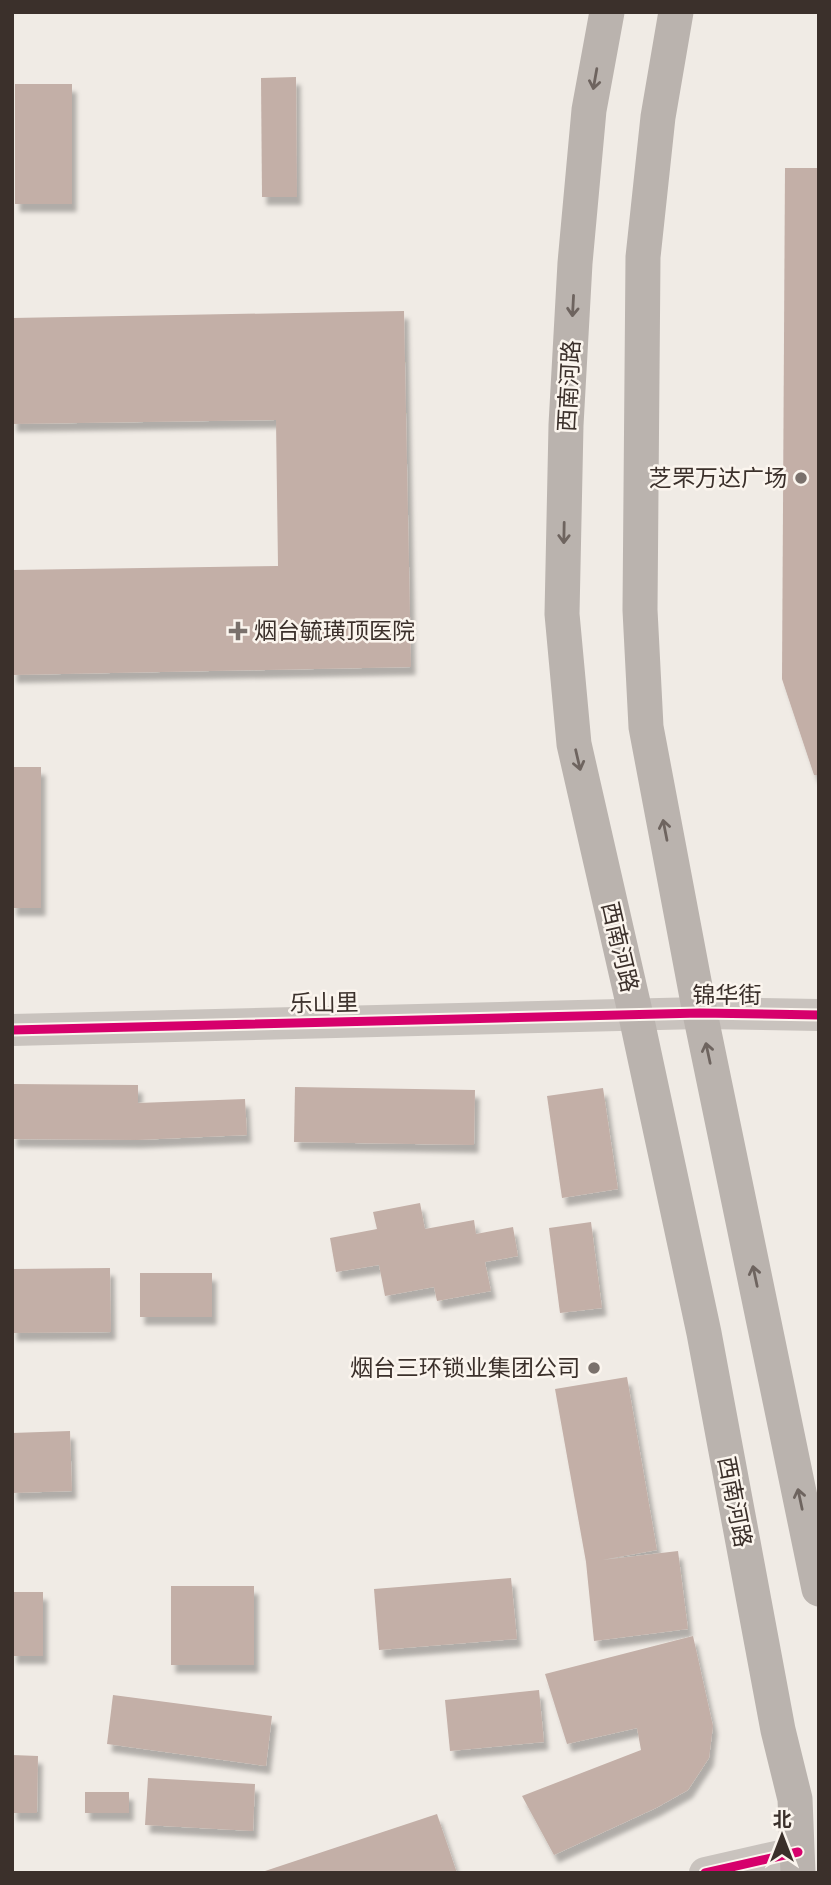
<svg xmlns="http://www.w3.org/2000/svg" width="831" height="1885" font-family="Helvetica,'Noto Sans SC',sans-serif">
<defs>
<filter id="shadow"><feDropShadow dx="4.5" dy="8" stdDeviation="2" flood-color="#0004"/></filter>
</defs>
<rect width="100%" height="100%" fill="#f0ebe5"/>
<g fill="#c3afa7" filter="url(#shadow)">
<path d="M296 77 297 197H262L261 78Z"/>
<rect x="15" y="84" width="57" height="120"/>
<path d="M785 168H819V775H814L782 679Z"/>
<path d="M404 311 411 667 12 675V570L278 566 276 420 12 424V318Z"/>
<rect x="12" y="767" width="29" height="141"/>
<path d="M12 1084 138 1085V1103L245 1099 247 1135 137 1140 12 1139Z"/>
<path d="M295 1087 475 1090 474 1145 294 1142Z"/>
<path d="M603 1088 618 1189 562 1198 547 1096Z"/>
<path d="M420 1203 425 1229 474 1220 476 1234 513 1227 518 1256 485 1262 491 1291 437 1301 434 1287 385 1296 379 1265 336 1272 330 1238 377 1229 373 1212Z"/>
<path d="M591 1222 602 1308 560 1313 549 1228Z"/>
<path d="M110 1268 111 1332 12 1333V1269Z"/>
<rect x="140" y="1273" width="72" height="44"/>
<path d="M627 1377 657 1550 602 1560 678 1551 688 1629 594 1641 586 1562 555 1389Z"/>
<path d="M70 1431 72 1491 12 1493V1433Z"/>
<path d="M511 1578 517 1639 379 1650 374 1589Z"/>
<rect x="171" y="1586" width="83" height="79"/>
<rect x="12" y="1592" width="31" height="64"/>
<path d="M693 1636 713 1726 709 1758 688 1790 656 1808 554 1855 522 1796 641 1750 637 1728 567 1744 545 1674Z"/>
<path d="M539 1690 544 1742 450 1751 445 1700Z"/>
<path d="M113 1695 272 1716 266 1766 107 1744Z"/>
<path d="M12 1755 38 1756 37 1813H12Z"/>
<path d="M148 1778 255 1784 253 1831 145 1825Z"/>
<rect x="85" y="1792" width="44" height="21"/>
<path d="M437 1814 457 1873H262V1872Z"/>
</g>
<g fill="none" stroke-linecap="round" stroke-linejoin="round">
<g stroke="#c9c3be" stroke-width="32">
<path d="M12 1030 700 1013 819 1015"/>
<path d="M705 1873 798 1852"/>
</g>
<g stroke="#bab3ae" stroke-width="35">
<path d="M607 12 589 110 575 263 566 425 562 614 574 744 636 1016 704 1333 778 1730 795 1799 798 1873"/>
<path d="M676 12 658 117 643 257 640 610 646 727 700 1013 819 1589"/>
</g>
<g stroke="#fbf5ee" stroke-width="13">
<g id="cycleway">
<path d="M12 1030 700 1013 819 1015"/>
<path d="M705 1873 798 1852"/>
</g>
</g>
<use href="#cycleway" stroke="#d6006c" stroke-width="9"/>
</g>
<defs><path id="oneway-shaft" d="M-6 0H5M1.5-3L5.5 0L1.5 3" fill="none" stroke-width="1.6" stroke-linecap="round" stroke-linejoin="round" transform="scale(1.75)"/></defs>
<g stroke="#6e645f">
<use href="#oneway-shaft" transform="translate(595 79) rotate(100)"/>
<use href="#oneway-shaft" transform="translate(573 306) rotate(93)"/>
<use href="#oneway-shaft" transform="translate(564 533) rotate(91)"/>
<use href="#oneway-shaft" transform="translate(578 760) rotate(77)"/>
<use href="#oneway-shaft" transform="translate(665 830) rotate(-101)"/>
<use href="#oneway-shaft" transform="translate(708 1053) rotate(-102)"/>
<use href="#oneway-shaft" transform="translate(755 1276) rotate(-102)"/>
<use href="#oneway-shaft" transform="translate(800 1499) rotate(-102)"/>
</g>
<g fill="#7a716c" stroke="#fbf5ee" stroke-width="2.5">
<circle cx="801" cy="478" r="7"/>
<path d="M234.5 620.5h7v7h7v7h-7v7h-7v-7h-7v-7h7z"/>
<circle cx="594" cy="1368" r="7"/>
</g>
<g text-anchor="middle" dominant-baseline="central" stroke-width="5" stroke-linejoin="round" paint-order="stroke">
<g font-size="23" fill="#3b302b" stroke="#fbf5ee">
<text transform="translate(569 386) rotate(-87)">西南河路</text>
<text transform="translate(620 947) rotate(77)">西南河路</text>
<text x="727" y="995">锦华街</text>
<text transform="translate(324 1003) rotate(-1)">乐山里</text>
<text transform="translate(735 1502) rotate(79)">西南河路</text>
</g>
<g font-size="23" fill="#3b302b" stroke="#fbf5ee" text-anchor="end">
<text x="787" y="478">芝罘万达广场</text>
<text x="254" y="631" text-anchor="start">烟台毓璜顶医院</text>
<text x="580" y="1368">烟台三环锁业集团公司</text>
</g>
</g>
<rect width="831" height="1885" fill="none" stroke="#3b302b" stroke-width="28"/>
<g transform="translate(782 1836)" stroke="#fbf5ee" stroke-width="5" paint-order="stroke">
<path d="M0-5L12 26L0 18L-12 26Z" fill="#3b302b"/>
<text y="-10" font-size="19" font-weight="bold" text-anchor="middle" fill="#3b302b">北</text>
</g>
</svg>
